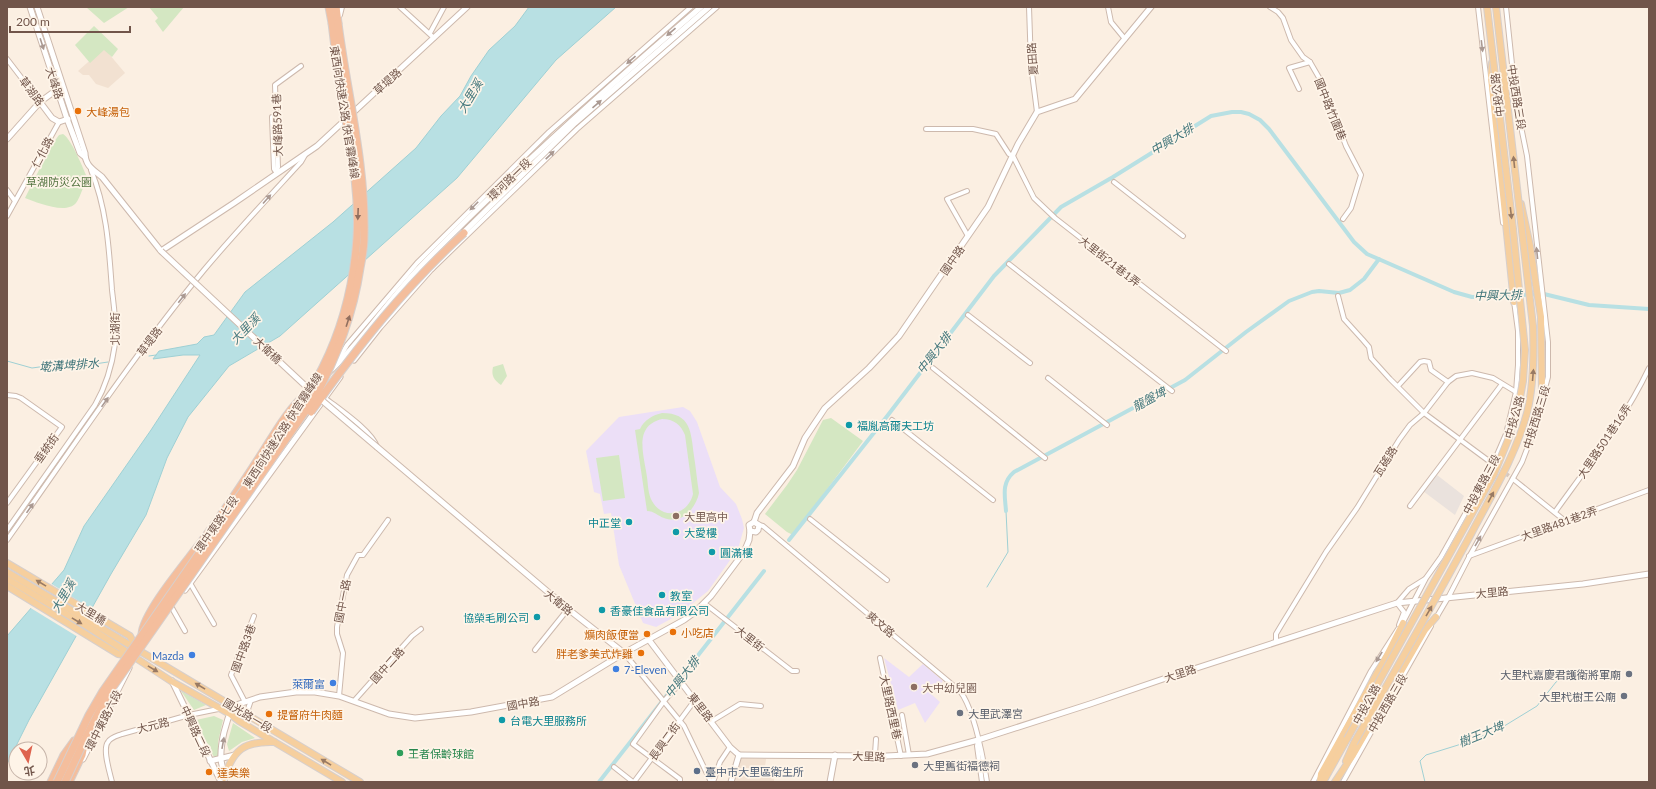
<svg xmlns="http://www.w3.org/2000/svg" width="1656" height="789" font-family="Lato,'Noto Sans TC',sans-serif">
<rect width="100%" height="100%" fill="#fbefe2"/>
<g fill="#f2e1d1">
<path d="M104 48 125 73 108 88 96 84 89 75H83L78 71Z"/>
<path d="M740 758 766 759 765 767 774 769V781L733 782Z"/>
</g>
<path fill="#eae2dd" d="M1437 475 1464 496 1455 515 1423 491Z"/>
<g fill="#ecdff7">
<path d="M683 407 690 411 697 422 720 487 736 504 742 519 744 528 738 549 708 591 678 615 656 627 643 623 619 565 611 513 604 514 600 494 594 492 586 451 619 417Z"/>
<path d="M884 658 909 677 923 664 943 681 931 694 940 702 925 723 915 703 898 710Z"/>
</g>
<g fill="#d4e7c2" fill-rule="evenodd">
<path d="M86 7H129L104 23Z"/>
<path d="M149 7H184L163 32 155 21 158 18Z"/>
<path d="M94 26 118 49 112 57 104 50 90 63 75 45Z"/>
<path d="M63 134C72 140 82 166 87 177 84 184 81 196 76 203 66 215 36 202 25 198L51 146 59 135Z"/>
<path d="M503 364 507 376 501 385C494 380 491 376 493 367Z"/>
<path d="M662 413C691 413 691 432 694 456 696 468 697 481 699 493 696 508 682 525 664 518 658 516 654 511 647 511L635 430 640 429C644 420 653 415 662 413ZM662 419C674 419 681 425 685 435L693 494C688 515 663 521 652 501 648 494 648 484 647 477 644 455 633 426 662 419Z"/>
<path d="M831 418 863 441 793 535 787 532 765 514 787 485 797 470 823 420Z"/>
<path d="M619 455 625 498 603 501 596 458Z"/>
<path d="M181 691 206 705 194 710Z"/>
<path d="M214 716 223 720 218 742 219 755 214 757 196 722V720Z"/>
<path d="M233 723 255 738 242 742 229 751 227 744Z"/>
</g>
<path fill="#b8e0e3" stroke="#9fd0d4" d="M529 7H616L556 60 457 178 280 336 229 366 188 417 167 458 146 515 111 574 29 720 7 764V636L64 570 84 526 151 430 200 355H183L153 359 159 351 197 344 204 337 214 335 245 292 333 222 416 148 441 116 460 96 471 76 489 50 515 26Z"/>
<path fill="#fbefe2" d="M50 583 93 610 78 637 29 607Z"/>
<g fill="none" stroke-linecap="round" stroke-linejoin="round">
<g stroke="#9fd0d4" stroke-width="1">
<path d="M149 356 156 355"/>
<path d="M7 361 32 368 61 364 81 366 108 362"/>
<path d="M987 587 1008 552 1006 511"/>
<path d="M1425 782 1420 761 1426 755 1471 741 1501 728 1537 706 1556 682 1572 671"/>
</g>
<g stroke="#b8e0e3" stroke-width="4">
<path d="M1006 511C1005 496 1001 483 1014 472L1185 380 1246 332 1289 301 1312 292 1319 291 1339 293 1350 290 1364 279 1379 259"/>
<path d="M789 540 888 415 994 276 1061 207 1113 177 1211 116 1232 112H1241L1249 114 1260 120 1269 129 1354 242 1367 254 1454 292 1472 297 1544 294 1589 305 1649 309"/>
<path d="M599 782 764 571"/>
</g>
<path stroke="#d8c8bc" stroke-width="4" stroke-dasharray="4 2" stroke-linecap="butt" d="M1496 466 1513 479"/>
<g stroke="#cdb9ad" stroke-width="6">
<g id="minor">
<path d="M400 7 434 38"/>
<path d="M1029 7 1031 65 1037 112"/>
<path d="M1108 7 1111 22 1125 39"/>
<path d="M1270 7 1278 12 1283 18 1291 40 1303 57 1310 62 1321 81 1346 146 1361 175 1351 208 1343 219"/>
<path d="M1478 7 1503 223"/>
<path d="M340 15 342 7"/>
<path d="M430 33 444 7"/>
<path d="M7 59 40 102"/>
<path d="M1299 89 1289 68 1310 62"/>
<path d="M272 117 274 169 276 172"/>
<path d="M926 129H973L996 134 1009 154 1013 156 1034 198 1055 218 1226 351"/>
<path d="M276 172 278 167 275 85 301 66"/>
<path d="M1114 182 1183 236"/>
<path d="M7 190 15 201"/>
<path d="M967 191 947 199 968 236"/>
<path d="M7 216 59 122"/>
<path d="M1009 264 1172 391"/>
<path d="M432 269 577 129 717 7"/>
<path d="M1338 296 1344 319 1363 340 1369 347 1371 358 1390 379 1424 413 1493 464"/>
<path d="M968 315 1030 363"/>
<path d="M336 364 347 345 417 263 549 132 691 7"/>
<path d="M933 368 1045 458"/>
<path d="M1048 378 1107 425"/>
<path d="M1398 386 1420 362 1424 361 1429 362 1431 370 1448 382"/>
<path d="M7 395 16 396 21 398 62 427 7 503"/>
<path d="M325 398C339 409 372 431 377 447"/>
<path d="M892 420 993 500"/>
<path d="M1513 479 1564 520"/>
<path d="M1410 506 1502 384"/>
<path d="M1555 512C1588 466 1625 419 1649 368"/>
<path d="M810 519 887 580"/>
<path d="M759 525 763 526 788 547 960 691C975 711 983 757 987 782"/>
<path d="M7 530 95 405C106 386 112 366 115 344 117 326 114 308 112 290 109 249 107 209 91 170"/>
<path d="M7 540C71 450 133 356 204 270 235 233 268 198 301 162L305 155"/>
<path d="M1469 556 1649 490"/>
<path d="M190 583 214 624"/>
<path d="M704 603 792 671H797"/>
<path d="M172 608 185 631"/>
<path d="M1436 618 1449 596 1469 557 1522 462 1532 436 1548 377V342L1527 156 1516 102 1506 7"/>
<path d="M1402 624 1426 578 1441 557 1493 464 1506 434 1516 392 1518 365V331L1514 301"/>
<path d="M1399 625 1404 612 1397 603 1409 589 1425 579"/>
<path d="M1276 642V634L1282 624 1326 552 1357 508 1399 440 1410 425 1424 413 1448 382 1456 376 1472 373 1493 378 1516 392"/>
<path d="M535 650 568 609"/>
<path d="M624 653 684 726 711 782"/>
<path d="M880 658 901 756"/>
<path d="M339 696 343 653 337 634V627L347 575 358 555H363L388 520"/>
<path d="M251 700 248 709 251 717"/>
<path d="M354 701 412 636 421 629"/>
<path d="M245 702 231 675 254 616"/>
<path d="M902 715 909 755"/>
<path d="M712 721 740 704 761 706"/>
<path d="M978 740 977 746 982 782"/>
<path d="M873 756 875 754 876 739"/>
<path d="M614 767 633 782"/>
<path d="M112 782C110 773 102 749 108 742 111 737 117 736 122 734L189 715 233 706"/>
<path d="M634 782 695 700"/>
<path d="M680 782V779L633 744 664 701 681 682"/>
<path d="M713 782 720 762 730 747"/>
<path d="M1313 782 1371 671 1398 629"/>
<path d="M1343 782 1431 626"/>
</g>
</g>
<g stroke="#cdb9ad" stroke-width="7">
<g id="tertiary">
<path d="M30 7 67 119 80 153 85 157"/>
<path d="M37 7 85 153C85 166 94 170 102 177L161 251 234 203 317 146 467 7"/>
<path d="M40 102 52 118 59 122 68 119"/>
<path d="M7 139 40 102 59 88"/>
<path d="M462 234 575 123 709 7"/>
<path d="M354 360 380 327 433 267"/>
<path d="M328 373C362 342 389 299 421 266 510 174 604 90 701 7"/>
<path d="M377 447 568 609 624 653"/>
<path d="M754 522 757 513 793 466 805 438 825 408 869 368 899 336 932 288 988 207 1018 144 1037 112 1075 99 1151 7"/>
<path d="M750 531 756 532 758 530 759 525 754 522"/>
<path d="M185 590 340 377"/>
<path d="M649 640 730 747 739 755"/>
<path d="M172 681 221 782"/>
<path d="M739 755 886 756 927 754 978 740 1090 704 1169 677 1397 603 1583 584 1649 574"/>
<path d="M83 759 129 668"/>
<path d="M210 761 235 755"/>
<path d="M224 782C225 774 222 767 221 760 220 743 226 721 233 706L260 697 296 692H315L339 696 389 714 415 718 471 712 552 697 624 653 684 620 695 612 711 596 744 552 749 540 750 531 749 525 754 522"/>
<path d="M731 782 739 755"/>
<path d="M830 782 835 755"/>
</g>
</g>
<g stroke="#d7cfcc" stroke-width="8">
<g id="primary">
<path d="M1492 63 1491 77 1514 302"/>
<path d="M1521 204 1530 246 1541 317 1542 396"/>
<path d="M7 563 130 636 136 648"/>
<path d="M7 572 360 782"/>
<path d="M7 579 90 628 171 681 230 714 239 721 342 782"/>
<path d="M7 586 118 654 130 656"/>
<path d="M1346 761 1354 743"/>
<path d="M224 778C233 750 244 741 274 742"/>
<path d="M1320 782 1321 774 1386 657 1403 623"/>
<path d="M1323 782 1347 739"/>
<path d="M1335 782 1353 755 1425 630 1436 617"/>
</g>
</g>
<g stroke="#d7cfcc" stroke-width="9">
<g id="trunk">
<path d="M329 7 332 23"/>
<path d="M336 7 338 23"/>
<path d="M142 634C143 614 182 567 195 550 218 521 239 489 259 458 274 435 287 410 308 392"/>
<path d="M51 782 64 755 74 741"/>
<path d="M69 782 82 755 84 745"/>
</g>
</g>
<use href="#minor" stroke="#fff" stroke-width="4"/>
<use href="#tertiary" stroke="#fff" stroke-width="5"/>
<use href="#primary" stroke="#f6cf9e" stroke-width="6"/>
<use href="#trunk" stroke="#f4be9d" stroke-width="7"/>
<g stroke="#cdb9ad" stroke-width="7" stroke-linecap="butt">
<g id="tertiary-bridge">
<path d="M161 251 312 392"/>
<path d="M318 397 377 447"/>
</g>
</g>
<g stroke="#d7cfcc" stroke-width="8" stroke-linecap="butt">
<g id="primary-bridge">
<path d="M1347 739 1494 474 1508 440 1519 403 1523 381 1525 350 1513 229 1487 7"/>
<path d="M1354 743C1394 673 1433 604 1471 534 1492 494 1515 457 1527 413 1534 385 1534 355 1533 326L1496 7"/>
</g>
</g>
<g stroke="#d7cfcc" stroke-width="9" stroke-linecap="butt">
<g id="trunk-bridge">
<path d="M311 412C358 346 405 287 464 233"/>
<path d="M57 782 89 715 103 691C143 633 183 576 223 519 257 470 296 421 323 367 343 327 354 282 357 238 360 189 350 145 342 97 338 73 335 48 332 23"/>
<path d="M65 782 86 737 108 694 314 399C337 357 353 315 360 268 362 258 364 247 364 237 366 165 347 94 338 23"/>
</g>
</g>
<use href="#tertiary-bridge" stroke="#fff" stroke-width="5"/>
<use href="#primary-bridge" stroke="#f6cf9e" stroke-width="6"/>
<use href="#trunk-bridge" stroke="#f4be9d" stroke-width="7"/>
</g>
<defs><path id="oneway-solid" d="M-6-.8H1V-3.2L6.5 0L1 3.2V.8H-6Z"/></defs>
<g fill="#aa9992">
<use href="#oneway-solid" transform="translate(671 32) rotate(139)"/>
<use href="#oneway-solid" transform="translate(42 44) rotate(72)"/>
<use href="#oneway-solid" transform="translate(1482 46) rotate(83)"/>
<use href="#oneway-solid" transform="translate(631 60) rotate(139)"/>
<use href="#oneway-solid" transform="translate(597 104) rotate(-41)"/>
<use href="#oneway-solid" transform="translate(550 155) rotate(-44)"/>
<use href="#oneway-solid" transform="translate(267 199) rotate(-48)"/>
<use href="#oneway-solid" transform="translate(474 206) rotate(135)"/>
<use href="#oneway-solid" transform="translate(1537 253) rotate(-96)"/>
<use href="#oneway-solid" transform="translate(182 298) rotate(-52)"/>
<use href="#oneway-solid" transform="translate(105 402) rotate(-55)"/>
<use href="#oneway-solid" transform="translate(30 508) rotate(-55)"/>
<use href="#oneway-solid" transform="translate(1478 541) rotate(-60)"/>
<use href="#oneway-solid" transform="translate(1379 657) rotate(122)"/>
<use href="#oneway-solid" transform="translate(223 743) rotate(-80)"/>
</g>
<g fill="#997a63">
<use href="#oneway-solid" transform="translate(1514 162) rotate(-96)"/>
<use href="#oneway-solid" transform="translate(1511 213) rotate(83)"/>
<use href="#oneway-solid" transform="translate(1533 375) rotate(-85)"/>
<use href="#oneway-solid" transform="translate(1491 497) rotate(-62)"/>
<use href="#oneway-solid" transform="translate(41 583) rotate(-149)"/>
<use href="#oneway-solid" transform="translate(1429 611) rotate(-60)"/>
<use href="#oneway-solid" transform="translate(77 621) rotate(31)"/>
<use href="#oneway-solid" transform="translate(153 669) rotate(31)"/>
<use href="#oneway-solid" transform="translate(200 686) rotate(-149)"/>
<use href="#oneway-solid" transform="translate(326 762) rotate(-149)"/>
</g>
<g fill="#926f5f">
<use href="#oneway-solid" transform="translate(358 214) rotate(92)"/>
<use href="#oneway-solid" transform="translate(348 321) rotate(-72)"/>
</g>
<g fill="#e8710a" stroke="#fef4e8" stroke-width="1.5">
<circle cx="78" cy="111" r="4"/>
<circle cx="673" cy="632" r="4"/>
<circle cx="647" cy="634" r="4"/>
<circle cx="641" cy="653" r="4"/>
<circle cx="269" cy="714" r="4"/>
<circle cx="209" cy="772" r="4"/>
</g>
<g fill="#0f9aa8" stroke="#fef4e8" stroke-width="1.5">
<circle cx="849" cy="425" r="4"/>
<circle cx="629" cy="522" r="4"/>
<circle cx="676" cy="532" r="4"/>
<circle cx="712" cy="552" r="4"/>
<circle cx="662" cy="595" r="4"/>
<circle cx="602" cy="610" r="4"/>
<circle cx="537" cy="617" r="4"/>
<circle cx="502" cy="720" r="4"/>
</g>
<g fill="#8d6e63" stroke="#fef4e8" stroke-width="1.5">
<circle cx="676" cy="516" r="4"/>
<circle cx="914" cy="687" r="4"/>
</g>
<g fill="#3f7fe0" stroke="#fef4e8" stroke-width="1.5">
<circle cx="192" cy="655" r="4"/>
<circle cx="616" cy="669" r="4"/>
<circle cx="333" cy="683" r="4"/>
</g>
<g fill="#6b7280" stroke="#fef4e8" stroke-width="1.5">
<circle cx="1629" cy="674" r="4"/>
<circle cx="1624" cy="696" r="4"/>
<circle cx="960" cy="713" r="4"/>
<circle cx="915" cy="765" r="4"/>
</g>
<circle fill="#2e9e5b" stroke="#fef4e8" stroke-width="1.5" cx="400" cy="753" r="4"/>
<circle fill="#5c6f8a" stroke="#fef4e8" stroke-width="1.5" cx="697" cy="771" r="4"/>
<g text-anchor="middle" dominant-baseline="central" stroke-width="3.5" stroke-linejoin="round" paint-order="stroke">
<g font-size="11" fill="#71554a" stroke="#fef4e8">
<text transform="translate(1032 59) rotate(-94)">夏田路</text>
<text transform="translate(387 81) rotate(-42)">草堤路</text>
<text transform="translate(55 83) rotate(72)">大峰路</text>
<text transform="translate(32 91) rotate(53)">草湖路</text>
<text transform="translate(1497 95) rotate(-97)">中投公路</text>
<text transform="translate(1517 97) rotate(81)">中投西路三段</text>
<text transform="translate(1331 109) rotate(68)">國中路竹圍巷</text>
<text transform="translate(345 112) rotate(81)">東西向快速公路 快官霧峰線</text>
<text transform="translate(277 125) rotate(-92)">大峰路591巷</text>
<text transform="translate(42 152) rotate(-62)">仁化路</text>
<text transform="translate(509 179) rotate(-44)">環河路一段</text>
<text transform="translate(952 260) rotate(-55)">國中路</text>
<text transform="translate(1110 261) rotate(38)">大里街21巷1弄</text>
<text transform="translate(114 329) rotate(-90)">北湖街</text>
<text transform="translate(149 341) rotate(-53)">草堤路</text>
<text transform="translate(268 350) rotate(43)">大衛橋</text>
<text transform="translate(1514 417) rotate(-74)">中投公路</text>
<text transform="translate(1536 417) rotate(-73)">中投西路三段</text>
<text transform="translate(282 430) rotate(-57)">東西向快速公路 快官霧峰線</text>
<text transform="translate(1604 441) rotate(-56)">大里路501巷16弄</text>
<text transform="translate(46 448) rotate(-54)">垂統街</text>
<text transform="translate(1385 461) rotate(-58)">瓦磘路</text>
<text transform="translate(1481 484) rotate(-62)">中投東路三段</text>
<text transform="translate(1559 523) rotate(-20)">大里路481巷2弄</text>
<text transform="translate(216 524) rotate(-55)">環中東路七段</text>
<text transform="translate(1492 592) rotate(-5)">大里路</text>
<text transform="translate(342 601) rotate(-79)">國中一路</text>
<text transform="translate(559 602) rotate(39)">大衛路</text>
<text transform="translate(91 613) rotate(31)">大里橋</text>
<text transform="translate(881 624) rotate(40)">爽文路</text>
<text transform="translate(750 638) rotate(38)">大里街</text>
<text transform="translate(243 648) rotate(-70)">國中路3巷</text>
<text transform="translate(387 665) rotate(-48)">國中二路</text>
<text transform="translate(1180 673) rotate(-18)">大里路</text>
<text transform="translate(523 703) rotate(-10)">國中路</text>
<text transform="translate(1387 703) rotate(-60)">中投西路三段</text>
<text transform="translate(1366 704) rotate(-61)">中投公路</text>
<text transform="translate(701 707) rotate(52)">東里路</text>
<text transform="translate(891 707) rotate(78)">大里路西里巷</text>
<text transform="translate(248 715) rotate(31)">國光路一段</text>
<text transform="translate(103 720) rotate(-63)">環中東路六段</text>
<text transform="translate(153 725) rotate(-15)">大元路</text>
<text transform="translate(196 731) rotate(65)">中興路二段</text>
<text transform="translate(664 741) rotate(-54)">長興二街</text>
<text transform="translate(869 756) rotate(2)">大里路</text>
</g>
<g font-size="11" fill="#c56008" stroke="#fef4e8" text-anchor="start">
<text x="86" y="111">大峰湯包</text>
<text x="681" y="632">小吃店</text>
<text x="639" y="634" text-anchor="end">爌肉飯便當</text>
<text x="633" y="653" text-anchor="end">胖老爹美式炸雞</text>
<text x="277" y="714">提督府牛肉麵</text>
<text x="217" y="772">達美樂</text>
</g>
<g font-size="11" fill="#567643" stroke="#fef4e8">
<text x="59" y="181">草湖防災公園</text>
</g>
<g font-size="11" fill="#0d838f" stroke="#fef4e8" text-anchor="start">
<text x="857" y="425">福胤高爾夫工坊</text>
<text x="621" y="522" text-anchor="end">中正堂</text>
<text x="684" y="532">大愛樓</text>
<text x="720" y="552">圓滿樓</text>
<text x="670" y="595">教室</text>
<text x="610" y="610">香豪佳食品有限公司</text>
<text x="529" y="617" text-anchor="end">協榮毛刷公司</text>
<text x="510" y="720">台電大里服務所</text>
</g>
<g font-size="11" fill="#785e54" stroke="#fef4e8" text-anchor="start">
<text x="684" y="516">大里高中</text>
<text x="922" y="687">大中幼兒園</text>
</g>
<g font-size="11" fill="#366cbe" stroke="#fef4e8" text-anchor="end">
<text x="184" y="655">Mazda</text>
<text x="624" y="669" text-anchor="start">7-Eleven</text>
<text x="325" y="683">萊爾富</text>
</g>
<g font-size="11" fill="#5b616d" stroke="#fef4e8" text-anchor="end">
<text x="1621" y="674">大里杙嘉慶君護衛將軍廟</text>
<text x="1616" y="696">大里杙樹王公廟</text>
<text x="968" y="713" text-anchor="start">大里武澤宮</text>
<text x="923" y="765" text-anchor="start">大里舊街福德祠</text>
</g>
<g font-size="11" fill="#27864d" stroke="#fef4e8" text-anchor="start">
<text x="408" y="753">王者保齡球館</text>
</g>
<g font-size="11" fill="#4e5e75" stroke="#fef4e8" text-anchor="start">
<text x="705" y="771">臺中市大里區衛生所</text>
</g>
<g font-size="12" font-style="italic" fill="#43777c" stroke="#fef4e8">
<text transform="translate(470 96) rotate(-59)">大里溪</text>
<text transform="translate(1172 139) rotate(-31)">中興大排</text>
<text transform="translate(1498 295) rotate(-1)">中興大排</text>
<text transform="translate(245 329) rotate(-46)">大里溪</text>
<text transform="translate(934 353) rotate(-52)">中興大排</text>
<text transform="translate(69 365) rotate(-4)">墘溝埤排水</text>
<text transform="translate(1149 399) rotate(-28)">龍盤埤</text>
<text transform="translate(63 596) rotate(-60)">大里溪</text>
<text transform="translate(682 677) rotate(-52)">中興大排</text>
<text transform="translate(1481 734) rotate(-22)">樹王大埤</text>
</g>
</g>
<rect width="1656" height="789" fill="none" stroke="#71554a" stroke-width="16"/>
<g transform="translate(28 761) rotate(171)"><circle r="19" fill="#fef4e8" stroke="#c6b4a9"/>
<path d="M0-3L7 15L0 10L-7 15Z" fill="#de634e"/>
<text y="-6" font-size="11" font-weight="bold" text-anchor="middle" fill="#71554a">北</text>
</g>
<path d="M10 26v6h120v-6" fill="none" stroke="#71554a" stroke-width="2"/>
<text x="16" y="26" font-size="12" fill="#71554a" stroke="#fef4e8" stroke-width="3" paint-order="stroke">200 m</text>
</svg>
